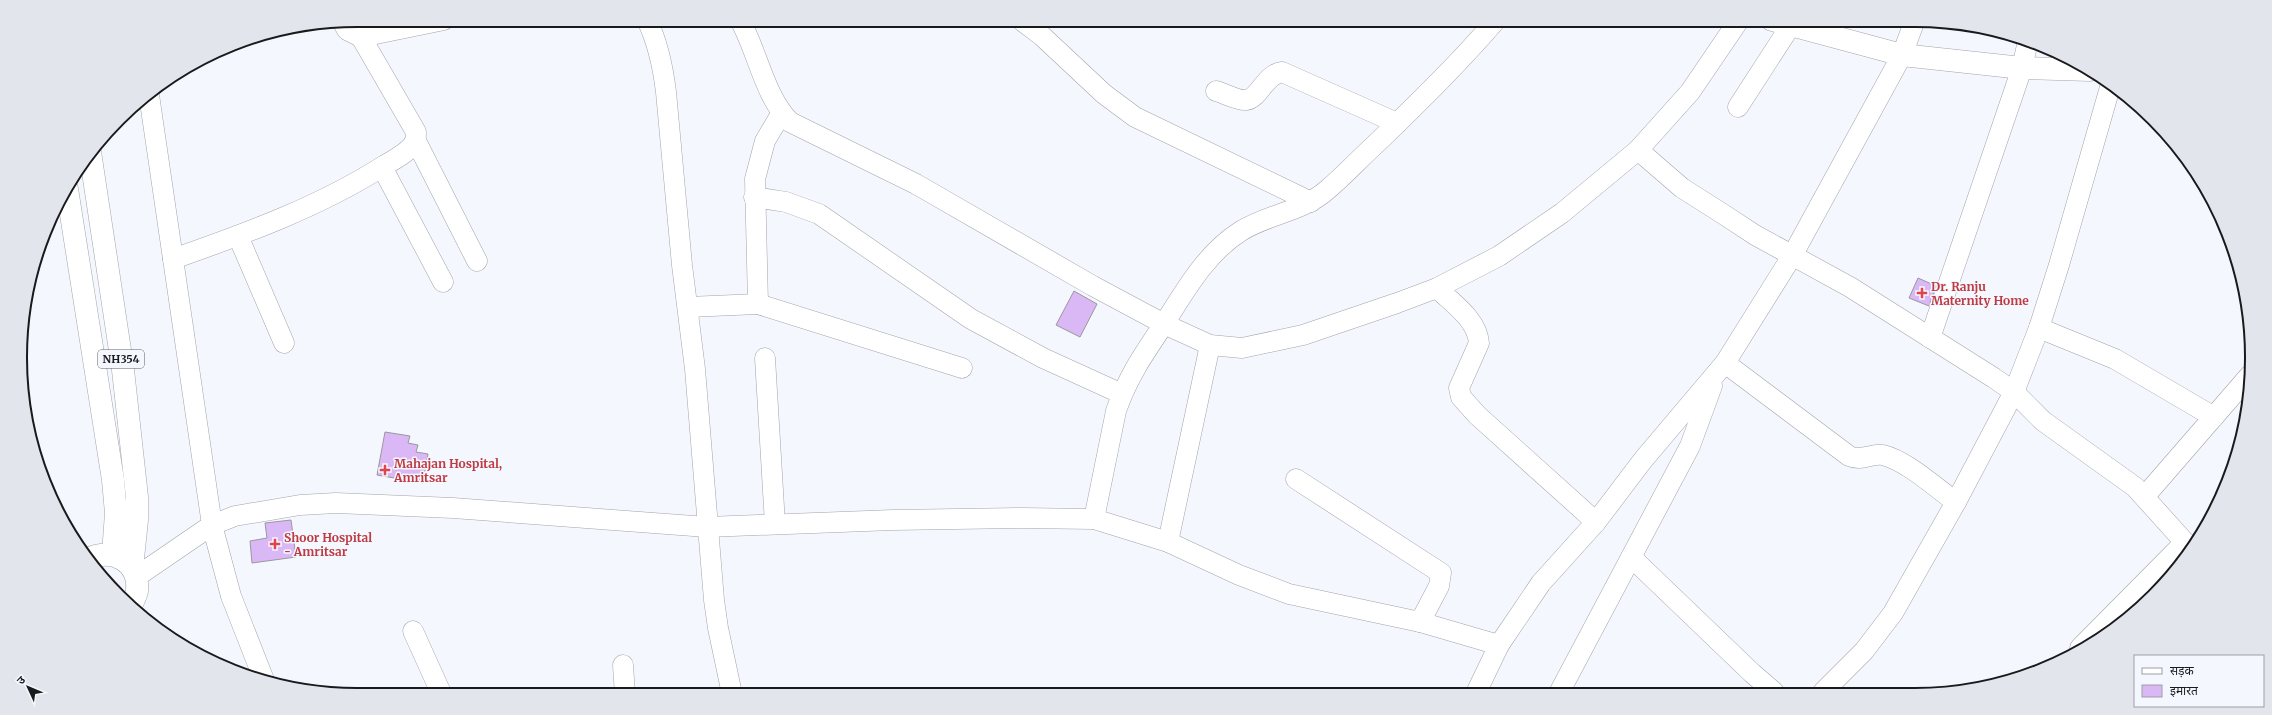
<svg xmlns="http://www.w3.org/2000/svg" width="2272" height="715" font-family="Merriweather,'Noto Sans Devanagari',serif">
<rect width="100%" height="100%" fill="#f5f7fe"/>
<g fill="#dab8f5" stroke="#9a979d">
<path d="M1918 278 1936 286 1929 306 1909 298Z"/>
<path d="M1074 291 1097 304 1080 337 1056 325Z"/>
<path d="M385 432 410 436 408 443 418 445 416 452 428 454 423 483 377 475Z"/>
<path d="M291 520 296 557 252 563 250 541 267 538 265 523Z"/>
</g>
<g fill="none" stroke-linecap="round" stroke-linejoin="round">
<g stroke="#a2a4aa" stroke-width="21">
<g id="minor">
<path d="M647 20C658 43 663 67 666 92L682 265 695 369 714 600 718 628 732 694"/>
<path d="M740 20C758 53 764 95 790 122L916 184 1093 286 1164 324 1210 345 1242 348 1303 335 1397 303 1437 288 1499 256 1562 213 1638 150 1690 92 1739 20"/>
<path d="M1021 20 1042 36 1104 94 1135 117 1311 202"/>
<path d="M342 21 347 30 361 37 444 20"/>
<path d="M1216 91C1224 93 1238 101 1246 100 1259 99 1265 74 1282 72L1397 123"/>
<path d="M149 95 212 525 231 596 264 680"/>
<path d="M1738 107 1791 25"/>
<path d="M416 141 477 261"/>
<path d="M1638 150 1682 188 1723 214 1755 235 1850 287 1994 378 2014 392 2043 421 2135 487 2190 548"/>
<path d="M382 167 443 282"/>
<path d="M754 197 786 202 819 214 971 319 1043 358 1122 394"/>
<path d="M238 236 284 343"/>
<path d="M173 259C247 233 319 207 385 165 394 160 411 151 415 141 416 138 416 134 416 132L361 37"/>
<path d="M1437 288C1452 303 1477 319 1479 343L1459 388 1461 397 1477 415 1596 522"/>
<path d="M758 304 962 368"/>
<path d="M688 307 758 304 755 179 765 141 781 114"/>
<path d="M2039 328 2115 359 2214 417"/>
<path d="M1930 338 2022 68 2028 41"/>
<path d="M765 358 775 524"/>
<path d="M1725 363 1849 456C1862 462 1871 453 1883 455 1907 461 1936 488 1956 502"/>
<path d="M1296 479 1441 573 1439 586 1420 622"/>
<path d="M2145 496 2250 375"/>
<path d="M1094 519 1116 411C1127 378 1145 352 1164 324 1185 291 1206 253 1241 231 1268 214 1302 212 1327 190 1346 174 1362 156 1380 140 1420 101 1460 62 1496 20"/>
<path d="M1168 542 1210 345"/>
<path d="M1631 557 1752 673 1774 692"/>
<path d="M136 577 212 525 235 516 300 505 336 503 453 508 707 527 893 520 1021 518 1094 519 1168 542 1239 575 1289 594 1420 622 1499 645"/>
<path d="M413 631 442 695"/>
<path d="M2080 648 2185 542"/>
<path d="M623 665 625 695"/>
<path d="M1823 692 1864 651 1893 613 1956 502 2014 392 2039 328 2059 265 2111 84"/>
<path d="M1476 693 1499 645 1541 583 1596 522 1643 460 1725 363 1792 256 1902 55 1915 20"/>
<path d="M1559 693 1690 446 1712 386"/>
</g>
</g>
<g stroke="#a2a4aa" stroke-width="23">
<path id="tertiary" d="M1772 20 1902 55 2022 68 2090 70"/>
</g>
<g stroke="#a2a4aa" stroke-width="23">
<g id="trunk">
<path d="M90 152 123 370 137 497V520L132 568"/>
<path d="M67 189 113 480 116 513 113 554"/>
<path d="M88 559C113 547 140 562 137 591 136 596 133 601 131 606"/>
</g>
</g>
<use href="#minor" stroke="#fff" stroke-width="20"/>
<use href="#tertiary" stroke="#fff" stroke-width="22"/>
<use href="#trunk" stroke="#fff" stroke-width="22"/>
</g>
<g fill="#e0444e" stroke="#f5f7fe" stroke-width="1.5">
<path d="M1920 287h4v4h4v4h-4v4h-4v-4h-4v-4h4z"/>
<path d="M383 464h4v4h4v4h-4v4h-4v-4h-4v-4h4z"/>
<path d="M273 538h4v4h4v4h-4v4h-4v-4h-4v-4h4z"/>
</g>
<g text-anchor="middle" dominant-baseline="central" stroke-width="3" stroke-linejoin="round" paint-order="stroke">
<rect fill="#f5f7fe" stroke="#5b5c60" stroke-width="1" x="98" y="350" width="46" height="18" rx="3"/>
<g font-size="11" font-weight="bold" fill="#191a1c">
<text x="121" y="359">NH354</text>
</g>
<g font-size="12" font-weight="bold" fill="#be3a42" stroke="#f5f7fe" text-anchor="start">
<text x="1931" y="286">Dr. Ranju<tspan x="1931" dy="14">Maternity Home</tspan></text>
<text x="394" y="463">Mahajan Hospital,<tspan x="394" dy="14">Amritsar</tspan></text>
<text x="284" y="537">Shoor Hospital<tspan x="284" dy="14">- Amritsar</tspan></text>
</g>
</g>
<path d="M0 0H2272V715H0ZM357 27H1915A330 330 0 0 1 2245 357V358A330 330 0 0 1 1915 688H357A330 330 0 0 1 27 358V357A330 330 0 0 1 357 27Z" fill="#e3e5ec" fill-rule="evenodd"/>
<path fill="none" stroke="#191a1c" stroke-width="2" d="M357 27H1915A330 330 0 0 1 2245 357V358A330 330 0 0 1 1915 688H357A330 330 0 0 1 27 358V357A330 330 0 0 1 357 27Z"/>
<rect x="2134" y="655" width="130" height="52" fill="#f5f7fe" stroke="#9d9fa4"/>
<rect x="2142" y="668" width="20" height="6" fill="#ffffff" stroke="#9d9fa4"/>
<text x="2170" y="675" font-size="12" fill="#191a1c">सड़क</text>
<rect x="2142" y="685" width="20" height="12" fill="#dab8f5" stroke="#9d9fa4"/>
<text x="2170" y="695" font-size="12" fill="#191a1c">इमारत</text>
<g transform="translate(28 687) rotate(314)" stroke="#f5f7fe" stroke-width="3" paint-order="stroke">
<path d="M0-3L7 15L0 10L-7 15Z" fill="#191a1c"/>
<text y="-6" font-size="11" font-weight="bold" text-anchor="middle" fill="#191a1c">उ</text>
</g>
</svg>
